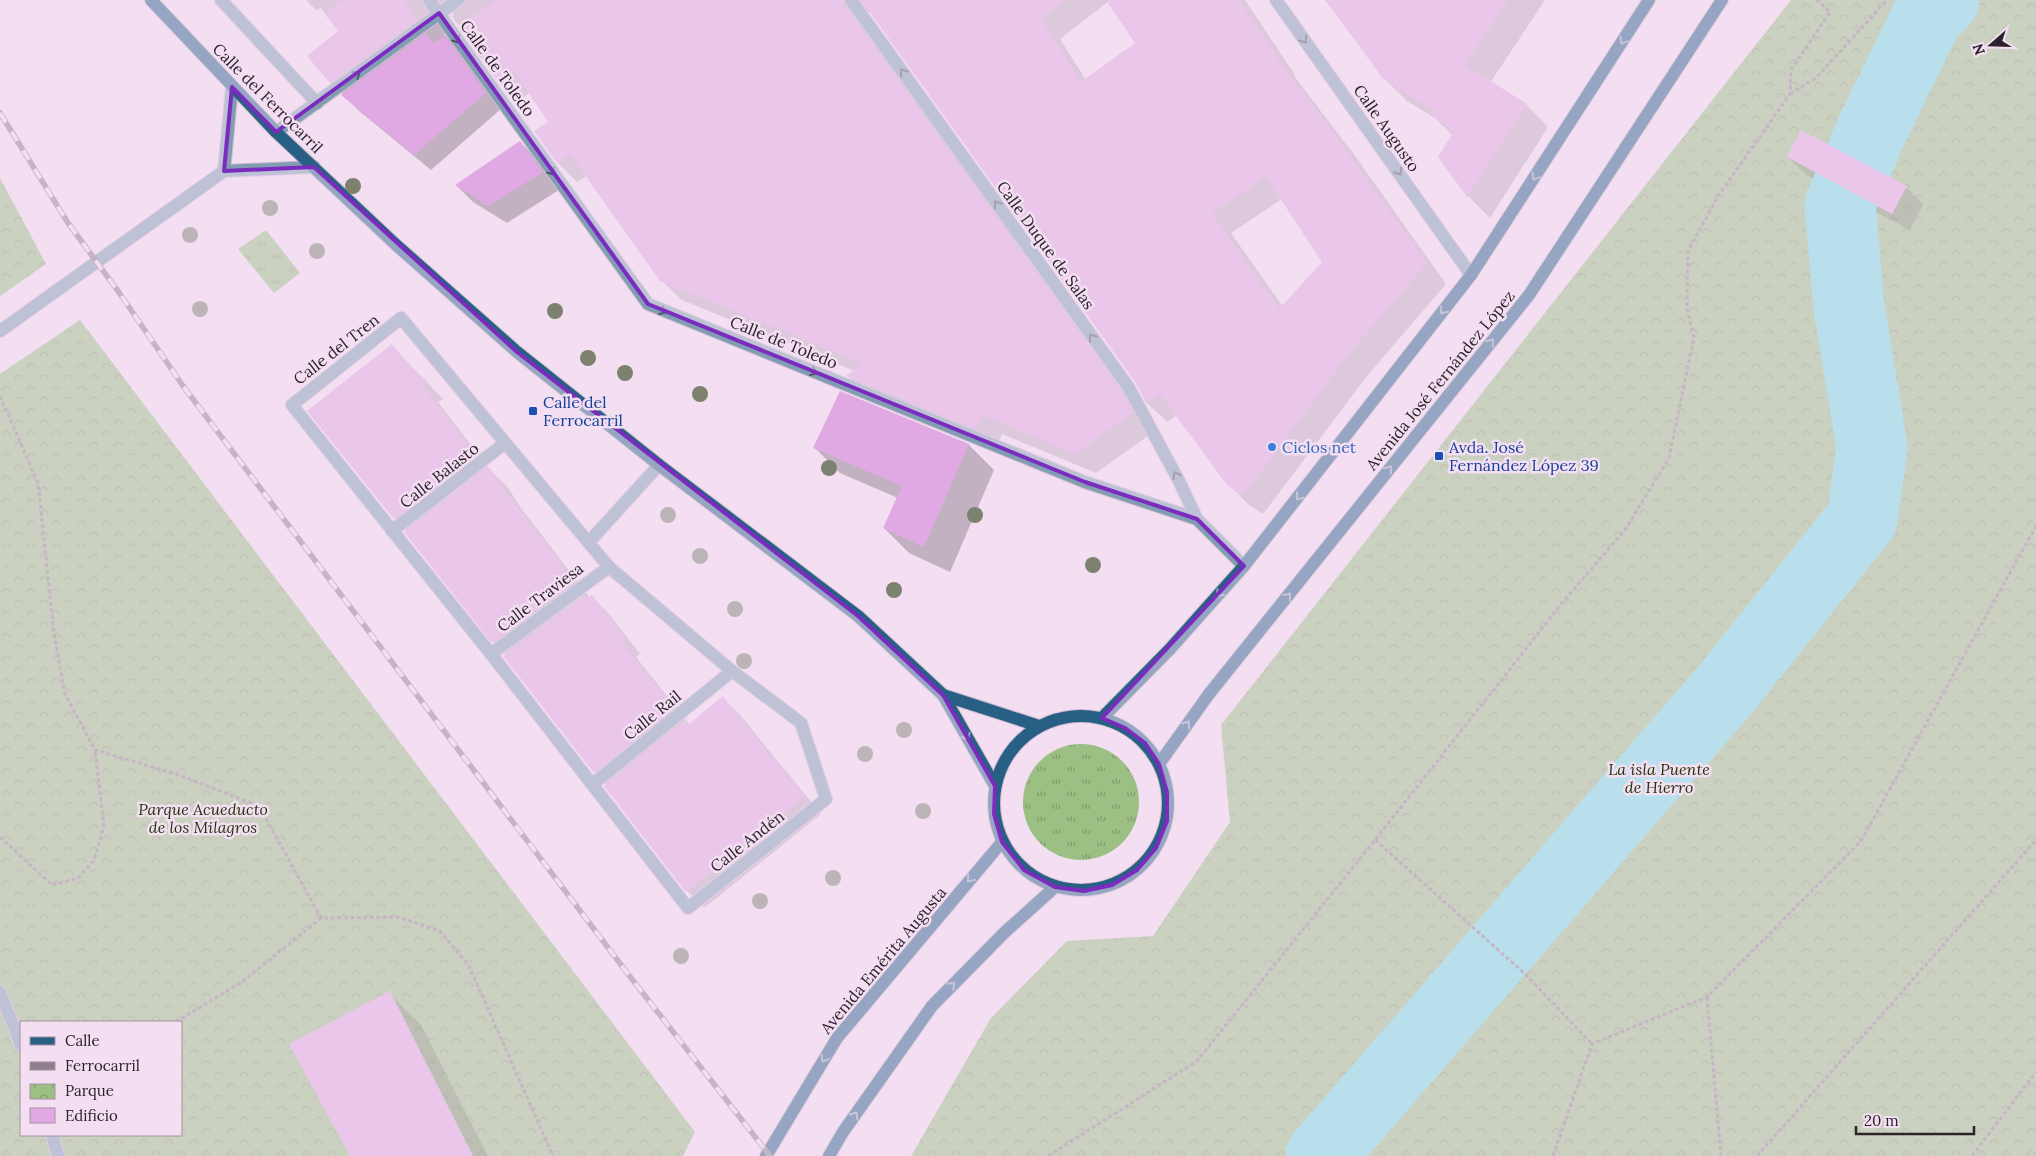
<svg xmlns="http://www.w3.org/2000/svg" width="2036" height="1156" font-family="Lora,serif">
<defs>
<pattern id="grass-tufts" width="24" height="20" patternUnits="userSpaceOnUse" patternTransform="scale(1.25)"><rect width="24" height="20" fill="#9cc084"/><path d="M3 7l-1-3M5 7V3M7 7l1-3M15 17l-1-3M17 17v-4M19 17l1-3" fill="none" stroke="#7f9c6c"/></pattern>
<pattern id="park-crowns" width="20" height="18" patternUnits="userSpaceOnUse" patternTransform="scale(1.25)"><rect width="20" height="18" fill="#9cc084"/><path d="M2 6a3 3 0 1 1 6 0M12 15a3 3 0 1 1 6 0" fill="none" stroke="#7f9c6c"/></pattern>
</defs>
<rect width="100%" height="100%" fill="#f3def2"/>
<g fill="url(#grass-tufts)">
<path d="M266 230 300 273 274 293 238 249Z"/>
<circle cx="1081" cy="802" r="58"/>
</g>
<g fill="url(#park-crowns)" fill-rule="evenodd">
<path d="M1791 0H2036V1156H911L991 1018 1067 941 1153 936 1230 822 1221 725Z"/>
<path d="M0 178 46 264 0 296Z"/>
<path d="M80 320 695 1132 683 1156H0V374ZM21 1022H181V1135H21Z"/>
</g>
<g fill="#0003" fill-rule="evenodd">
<path d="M306 0H1245L1295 75 1294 76 1353 153 1446 284 1367 376 1263 514 1249 505 1228 484 1177 415 1167 422 1147 403 1137 383 870 11 863 17 1142 414 1152 433 1096 473 1002 434 996 448 868 396 848 376 854 371 682 300 661 280 587 176 577 182 557 162 550 122 530 92 519 101 499 82 452 16 454 14 452 12H444L446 32 444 34 452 42 501 109 431 170 358 110 331 82 340 31 321 8 316 10ZM1109 1 1136 43 1086 80 1060 39ZM1282 199 1324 262 1283 307 1231 233Z"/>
<path d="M1325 0H1545L1490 83 1526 105 1548 127 1490 218 1468 196 1439 157 1453 136 1435 118 1407 101 1384 78Z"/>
<path d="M520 142 537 159 559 190 507 223 473 202 456 185Z"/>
<path d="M1788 157 1906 187 1923 204 1910 230 1805 174Z"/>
<path d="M392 346 443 399 438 402 490 470 507 486 521 508 590 598 592 597 609 614 640 654 636 657 690 725 723 698 740 715 821 814 704 908 687 891 506 655 493 642 406 532 407 531 395 518 309 411Z"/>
<path d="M840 392 969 445 994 470 950 572 909 553 884 528 898 498 840 473 815 448Z"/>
<path d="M389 993 421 1025 488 1156H351Z"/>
</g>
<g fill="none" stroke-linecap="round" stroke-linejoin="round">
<path stroke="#73e0e5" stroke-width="71" d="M1321 1156 1729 685 1862 519 1872 448 1849 307 1840 205 1870 134 1927 17 1944 0"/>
</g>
<g fill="#e1a9e3" fill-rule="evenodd">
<path d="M342 0H404L417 20 330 83 307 56 338 31 324 13Z"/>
<path d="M496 0H843L844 5 1122 392 1133 413 1075 454 982 415 976 429 846 376 862 363 660 281 570 154 557 163 534 131 548 122 513 70 498 82 459 27Z"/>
<path d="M861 0H1065L1041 19 1081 82 1135 43 1106 0H1238L1277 55H1275L1333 132 1427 263 1347 356 1243 496 1227 485 1160 394 1146 403 1136 383ZM1266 177 1322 262 1279 309 1212 213Z"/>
<path d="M1326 0H1508L1465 65 1527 104 1467 197 1438 157 1454 131 1432 116 1435 111 1383 79Z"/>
<path d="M426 33 433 43 445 36 486 93 414 155 341 95Z"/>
<path d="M1801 130 1907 186 1892 214 1787 157Z"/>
<path d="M520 141 543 172 489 206 455 185Z"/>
<path d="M392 344 407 363 427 381 422 385 476 455 394 519 307 411Z"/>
<path d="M840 391 969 444 924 547 883 528 902 486 813 448Z"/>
<path d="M486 468 487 469 490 468 504 490 575 582 492 643 404 532Z"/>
<path d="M585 595 588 598 592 595 624 637 620 640 674 708 594 773 503 656Z"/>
<path d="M723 696 772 758 773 757 805 796 686 892 604 786 684 721 688 725Z"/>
<path d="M390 991 473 1156H350L289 1044Z"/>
</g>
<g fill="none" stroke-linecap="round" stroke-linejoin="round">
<g stroke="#cfbcce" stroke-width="14">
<path id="service" d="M221 0 317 103"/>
</g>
<g stroke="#cfbcce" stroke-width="14">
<g id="pedestrian">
<path d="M0 992 21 1045"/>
<path d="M52 1135 58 1156"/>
</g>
</g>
<g stroke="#cfbcce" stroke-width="14">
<g id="minor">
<path d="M429 0 648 304 1085 482 1197 519 1244 566"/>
<path d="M851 0 1129 388 1179 481 1197 519"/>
<path d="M1276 0 1471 275"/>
<path d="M276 132 458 0"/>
<path d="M224 171 232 87"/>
<path d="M401 318 609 567 732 671 801 723 826 799 688 908 491 654 292 405Z"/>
<path d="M0 331 224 171 314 167"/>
<path d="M392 531 505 443"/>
<path d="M589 542 659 465"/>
<path d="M491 654 609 567"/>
<path d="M593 784 732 671"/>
</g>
</g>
<g stroke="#cfbcce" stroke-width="14">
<g id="primary">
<path d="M151 0 276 132 395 244 517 352 659 465 858 616 943 695 995 786"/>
<path d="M943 695 1039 726"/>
<circle cx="1081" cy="803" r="87"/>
<path d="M1102 718 1170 649 1244 566 1471 275 1649 0"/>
<path d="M1159 764 1209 694 1529 295 1722 0"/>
<path d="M766 1156 837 1038 1002 842"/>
<path d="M829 1156 843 1132 932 1006 1005 932 1055 887"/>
</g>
</g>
<g stroke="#928391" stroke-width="3" stroke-dasharray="4 2.5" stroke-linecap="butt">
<path d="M1790 94 1816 78 1887 0"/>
<path d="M0 396 38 483 54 634 65 694 95 750 179 775 259 806 321 918"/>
<path d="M0 837 52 885 78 878 94 860 104 826 95 750"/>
<path d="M1375 840 1524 973 1592 1044"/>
<path d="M1707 997 1721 1156"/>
<path d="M176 1022 243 981 321 918 398 917 440 931 469 966 553 1156"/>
<path d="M1048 1156 1197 1061 1375 840 1567 597 1625 530 1669 458 1694 337 1687 309 1688 251 1718 196 1790 94 1791 70 1830 12 1817 0"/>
<path d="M1553 1156 1592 1044 1707 997 1861 841 2036 526"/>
<path d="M1757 1156 2036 840"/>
<path d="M1972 1156 2036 1072"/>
</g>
<use href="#service" stroke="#819db3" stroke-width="12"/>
<use href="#pedestrian" stroke="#819db3" stroke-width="12"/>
<use href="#minor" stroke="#819db3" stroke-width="12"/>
<use href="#primary" stroke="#275f85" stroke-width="12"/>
<g stroke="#8f808e" stroke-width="5.5">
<path id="rail" d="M0 113 68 223 118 291 183 386 628 974 770 1156"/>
</g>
<use href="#rail" stroke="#f3def2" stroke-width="4" stroke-dasharray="11" stroke-linecap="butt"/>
</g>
<g fill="#7d8170">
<circle cx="353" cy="186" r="8"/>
<circle cx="270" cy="208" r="8"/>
<circle cx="190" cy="235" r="8"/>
<circle cx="317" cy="251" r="8"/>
<circle cx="200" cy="309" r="8"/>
<circle cx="555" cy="311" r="8"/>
<circle cx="588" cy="358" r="8"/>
<circle cx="625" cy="373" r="8"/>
<circle cx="700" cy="394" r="8"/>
<circle cx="829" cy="468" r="8"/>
<circle cx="668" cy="515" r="8"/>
<circle cx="975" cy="515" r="8"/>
<circle cx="700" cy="556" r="8"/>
<circle cx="1093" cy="565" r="8"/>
<circle cx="894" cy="590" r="8"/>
<circle cx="735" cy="609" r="8"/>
<circle cx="744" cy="661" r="8"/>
<circle cx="904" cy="730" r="8"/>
<circle cx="865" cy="754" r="8"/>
<circle cx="923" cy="811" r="8"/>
<circle cx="833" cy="878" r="8"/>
<circle cx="760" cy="901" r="8"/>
<circle cx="681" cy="956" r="8"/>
</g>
<defs><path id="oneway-chevron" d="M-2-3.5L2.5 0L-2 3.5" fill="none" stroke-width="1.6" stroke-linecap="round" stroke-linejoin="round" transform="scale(1.25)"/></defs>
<g stroke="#4d5461">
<use href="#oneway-chevron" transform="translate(457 40) rotate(55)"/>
<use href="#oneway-chevron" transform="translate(1304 40) rotate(55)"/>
<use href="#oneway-chevron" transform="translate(903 72) rotate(-126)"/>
<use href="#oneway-chevron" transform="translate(357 74) rotate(-36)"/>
<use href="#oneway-chevron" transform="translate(552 172) rotate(54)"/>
<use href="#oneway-chevron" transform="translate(1399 172) rotate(55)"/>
<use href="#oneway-chevron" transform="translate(997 204) rotate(-126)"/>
<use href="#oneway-chevron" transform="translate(663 311) rotate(22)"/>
<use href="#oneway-chevron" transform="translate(1092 337) rotate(-126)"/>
<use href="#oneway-chevron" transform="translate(814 372) rotate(22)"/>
<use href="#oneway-chevron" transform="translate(1176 475) rotate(-118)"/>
</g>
<g stroke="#97a5c1">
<use href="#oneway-chevron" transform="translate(1623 41) rotate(123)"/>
<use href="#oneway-chevron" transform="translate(1535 177) rotate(123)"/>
<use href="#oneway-chevron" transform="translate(1443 311) rotate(128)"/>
<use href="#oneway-chevron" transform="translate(1491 342) rotate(-51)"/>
<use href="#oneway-chevron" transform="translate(1389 469) rotate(-51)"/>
<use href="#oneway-chevron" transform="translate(1299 497) rotate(128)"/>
<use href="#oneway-chevron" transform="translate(1219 594) rotate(132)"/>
<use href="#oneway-chevron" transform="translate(1288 596) rotate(-51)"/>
<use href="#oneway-chevron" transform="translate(1187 724) rotate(-54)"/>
<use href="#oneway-chevron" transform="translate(967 737) rotate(60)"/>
<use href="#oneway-chevron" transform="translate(970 879) rotate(130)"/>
<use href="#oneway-chevron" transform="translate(952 985) rotate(-45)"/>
<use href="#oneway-chevron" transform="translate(824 1059) rotate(121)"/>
<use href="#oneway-chevron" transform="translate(855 1115) rotate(-55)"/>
</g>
<path d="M0 0H2036V1156H0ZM439 13 648 304 1085 482 1197 519 1244 566 1102 718 1125 728 1145 743 1159 764 1167 792V821L1156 848 1137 870 1112 885 1084 891 1055 887 1024 870 1002 842 994 814 995 786 943 695 858 616 517 352 314 167 224 171 232 87 276 132Z" fill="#f3def2" fill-opacity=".55" fill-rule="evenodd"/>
<path fill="none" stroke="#7b2cbf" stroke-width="4" stroke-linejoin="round" d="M439 13 648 304 1085 482 1197 519 1244 566 1102 718 1125 728 1145 743 1159 764 1167 792V821L1156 848 1137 870 1112 885 1084 891 1055 887 1024 870 1002 842 994 814 995 786 943 695 858 616 517 352 314 167 224 171 232 87 276 132Z"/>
<g fill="#1a4fb4" stroke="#f3def2" stroke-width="2">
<rect x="528" y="406" width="10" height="10" rx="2.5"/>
<rect x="1434" y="451" width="10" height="10" rx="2.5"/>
</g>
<circle fill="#3f7fe0" stroke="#f3def2" stroke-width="2" cx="1272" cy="447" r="5"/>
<g text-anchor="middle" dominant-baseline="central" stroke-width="5" stroke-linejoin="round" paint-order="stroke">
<g font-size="16" fill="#2b232b" stroke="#f3def2">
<text transform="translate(498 68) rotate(54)">Calle de Toledo</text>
<text transform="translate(268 98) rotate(45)">Calle del Ferrocarril</text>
<text transform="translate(1387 128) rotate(55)">Calle Augusto</text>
<text transform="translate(1046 245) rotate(54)">Calle Duque de Salas</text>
<text transform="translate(784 342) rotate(22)">Calle de Toledo</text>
<text transform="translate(336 349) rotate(-38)">Calle del Tren</text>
<text transform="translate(1440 380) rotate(-51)">Avenida José Fernández López</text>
<text transform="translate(439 475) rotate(-38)">Calle Balasto</text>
<text transform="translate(540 597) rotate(-37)">Calle Traviesa</text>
<text transform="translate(652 715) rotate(-39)">Calle Rail</text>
<text transform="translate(747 841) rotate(-38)">Calle Andén</text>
<text transform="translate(883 960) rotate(-50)">Avenida Emérita Augusta</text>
</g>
<g font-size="16" fill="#164399" stroke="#f3def2" text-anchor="start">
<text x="543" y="402">Calle del<tspan x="543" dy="18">Ferrocarril</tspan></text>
<text x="1449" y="447">Avda. José<tspan x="1449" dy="18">Fernández López 39</tspan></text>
</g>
<g font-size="16" fill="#366cbe" stroke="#f3def2" text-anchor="start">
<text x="1282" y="447">Ciclos net</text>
</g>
<g font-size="16" font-style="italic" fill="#1c3505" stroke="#f3def2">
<text x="1659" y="769">La isla Puente<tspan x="1659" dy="18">de Hierro</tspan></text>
<text x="203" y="809">Parque Acueducto<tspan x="203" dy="18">de los Milagros</tspan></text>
</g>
</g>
<rect x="20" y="1021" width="162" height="115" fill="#f3def2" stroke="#a393a2"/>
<rect x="30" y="1037" width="25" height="8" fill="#275f85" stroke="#a393a2"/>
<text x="65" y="1046" font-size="15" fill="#2b232b">Calle</text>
<rect x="30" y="1062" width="25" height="8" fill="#8f808e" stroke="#a393a2"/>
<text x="65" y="1071" font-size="15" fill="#2b232b">Ferrocarril</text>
<rect x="30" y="1084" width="25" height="15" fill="url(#park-crowns)" stroke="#a393a2"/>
<text x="65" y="1096" font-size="15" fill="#2b232b">Parque</text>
<rect x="30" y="1108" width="25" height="15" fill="#e1a9e3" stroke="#a393a2"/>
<text x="65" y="1121" font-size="15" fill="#2b232b">Edificio</text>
<g transform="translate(1991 45) rotate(250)" stroke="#f3def2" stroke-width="4" paint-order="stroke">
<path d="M0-4L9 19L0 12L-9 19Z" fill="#2b232b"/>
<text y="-8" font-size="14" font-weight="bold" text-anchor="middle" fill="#2b232b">N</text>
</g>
<path d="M1856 1126v8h118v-8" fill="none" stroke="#2b232b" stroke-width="2.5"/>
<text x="1864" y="1126" font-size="15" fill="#2b232b" stroke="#f3def2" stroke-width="4" paint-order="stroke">20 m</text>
</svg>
